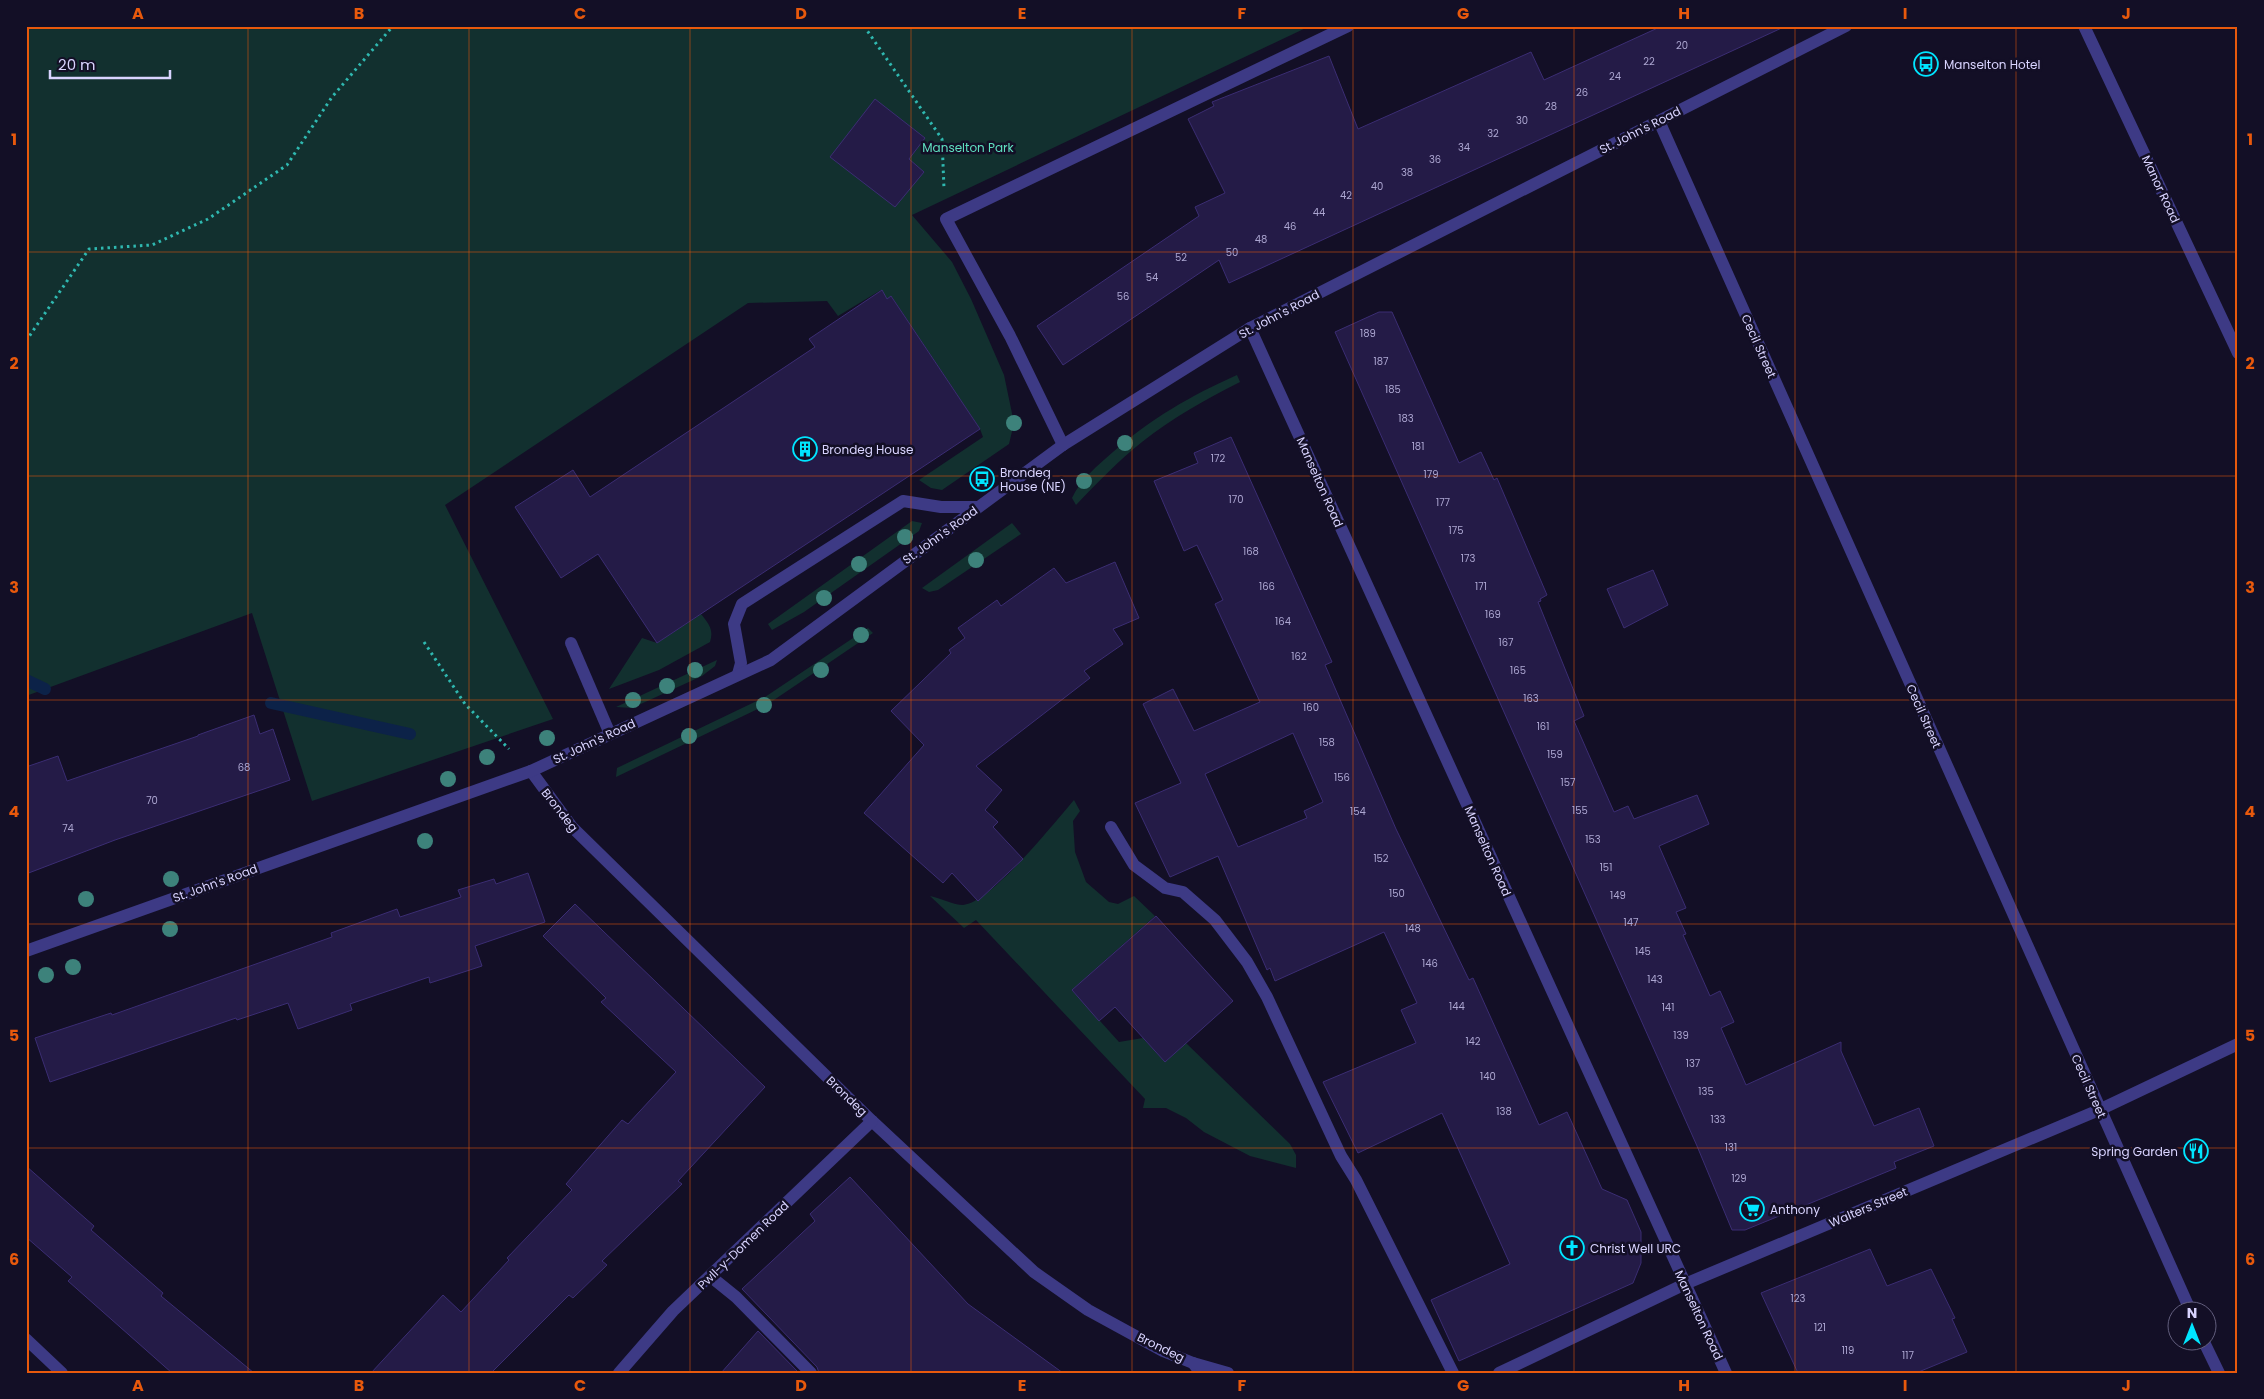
<svg xmlns="http://www.w3.org/2000/svg" width="2264" height="1399" font-family="Poppins,sans-serif">
<rect width="100%" height="100%" fill="#130f26"/>
<g fill="#12302f">
<path d="M26 26H1310L912 215 952 262 971 299 1004 375 1014 423 1009 444 942 490 931 488 919 480 983 437 980 429 892 297 887 299 881 290 838 316 827 301 748 303 445 505 553 719 312 801 252 613 26 696Z"/>
<path d="M1237 375 1240 382C1206 399 1172 418 1142 442 1118 461 1097 483 1076 505L1072 498C1080 480 1098 465 1113 452 1152 418 1190 396 1237 375Z"/>
<path d="M912 521 922 523 919 531 804 612 772 630 768 624Z"/>
<path d="M1012 523 1021 534 938 590 929 592 922 588Z"/>
<path d="M701 614C709 624 714 630 710 642L659 670 609 689 642 638 657 643Z"/>
<path d="M868 628 873 633 768 704 616 777 617 768 765 697Z"/>
<path d="M717 660 715 666 702 676 632 708 616 707Z"/>
<path d="M1074 800 1080 811 1073 821 1075 852 1086 882 1109 902 1118 904 1134 896 1155 916 1072 990 1119 1042 1143 1038 1165 1062 1186 1043 1290 1144 1296 1155V1168L1250 1156 1204 1132 1186 1118 1166 1108H1143L1145 1099 976 920 964 928 930 896C940 898 954 905 963 905 991 903 1054 823 1074 800Z"/>
</g>
<g fill="none" stroke-linecap="round" stroke-linejoin="round">
<g stroke="#0c2248" stroke-width="12">
<path d="M26 680 45 689"/>
<path d="M271 703 410 734"/>
</g>
</g>
<g fill="#241b47" stroke="#3b2d73" fill-rule="evenodd">
<path d="M1662 26H1786L1229 283 1219 260 1063 365 1037 326 1199 216 1195 207 1225 193 1188 119 1214 106 1212 102 1329 56 1358 129 1531 52 1544 80Z"/>
<path d="M875 99 925 138 909 159 924 172 895 207 830 157Z"/>
<path d="M882 290 887 299 891 296 980 429 657 643 598 554 561 578 515 507 573 470 590 497 815 347 809 339Z"/>
<path d="M1379 312H1392L1459 463 1481 452 1494 480 1497 478 1547 595 1540 599 1541 601 1538 602 1584 716 1574 721 1614 812 1628 806 1634 819 1697 795 1709 824 1659 846 1686 908 1676 912 1686 934 1683 935 1710 996 1720 991 1734 1022 1721 1028 1746 1085 1841 1042V1051L1874 1126 1919 1108 1934 1146 1894 1162 1896 1168 1745 1230H1732L1697 1146 1335 332Z"/>
<path d="M1231 437 1332 662 1325 665 1396 829 1469 980 1473 978 1539 1125 1567 1112 1602 1189 1627 1200 1641 1232V1263L1633 1283 1459 1361 1431 1300 1510 1264 1442 1113 1358 1153 1323 1082 1416 1043 1401 1010 1417 1003 1384 932 1275 981 1270 968 1267 970 1218 856 1170 877 1135 803 1181 783 1143 704 1173 689 1194 731 1260 702 1215 604 1223 600 1197 545 1184 551 1154 481 1198 463 1194 453ZM1293 733 1323 802 1304 811 1307 818 1238 847 1205 774Z"/>
<path d="M1115 562 1139 618 1113 629 1123 644 1084 671 1090 678 976 766 1002 790 985 810 998 822 993 827 1023 859 978 901 952 873 943 883 864 813 924 745 891 711 951 653 949 650 965 638 958 628 997 600 1001 606 1054 568 1066 583Z"/>
<path d="M1653 570 1668 605 1624 628 1607 589Z"/>
<path d="M254 715 260 734 273 729 290 780 115 840 26 874V767L58 756 67 781 198 736V735Z"/>
<path d="M528 873 545 922 475 946 482 966 430 983 429 977 350 1004 352 1010 298 1029 288 1003 237 1020 236 1018 50 1082 35 1038 111 1013 112 1015 332 937 331 933 397 909 400 917 461 897 458 890 494 879 496 884Z"/>
<path d="M575 904 765 1087 678 1181 682 1184 602 1261 607 1265 573 1298 569 1295 491 1373H371L443 1295 461 1312 509 1260 507 1258 572 1190 566 1184 622 1120 628 1124 676 1072 601 1002 606 998 543 936Z"/>
<path d="M1156 916 1233 1001 1165 1062 1115 1007 1099 1021 1072 990Z"/>
<path d="M26 1166 94 1226 91 1230 163 1293 161 1296 254 1373H172L68 1281 72 1277 26 1237Z"/>
<path d="M850 1177 968 1304 1063 1373H819L817 1367 742 1289 815 1221 810 1214Z"/>
<path d="M1870 1249 1887 1286 1931 1269 1955 1318 1952 1319 1967 1352 1916 1373H1798L1761 1293Z"/>
<path d="M758 1331 799 1373H721Z"/>
</g>
<g fill="none" stroke-linecap="round" stroke-linejoin="round">
<g stroke="#2fb8b0" stroke-width="3" stroke-dasharray="2.5 4" stroke-linecap="butt">
<path d="M864 26 942 139 944 189"/>
<path d="M26 341 89 249 152 245 208 219 287 165 332 97 393 26"/>
<path d="M424 642 465 704 509 749"/>
</g>
<g stroke="#3d3a85" stroke-width="12">
<path d="M2084 26 2238 353"/>
<path d="M1659 121 2191 1312"/>
<path d="M1250 328 1726 1373"/>
<path d="M1063 445 1010 336 946 219 1348 26"/>
<path d="M571 643 610 734"/>
<path d="M738 674 741 663 734 624 742 604 903 501 941 507H977"/>
<path d="M531 771 572 827 872 1121 1034 1272 1088 1310 1163 1351 1193 1363 1201 1373"/>
<path d="M1111 827 1134 865 1165 888 1183 892 1215 920 1247 962 1267 997 1341 1156 1356 1180 1453 1373"/>
<path d="M26 951 531 771 771 660 1063 445 1250 328 1846 26"/>
<path d="M710 1276 736 1297 811 1373"/>
<path d="M26 1339 62 1373"/>
<path d="M2204 1342 2219 1373"/>
<path d="M1193 1363 1228 1373"/>
<path d="M619 1373 673 1311 872 1121"/>
<path d="M1499 1373 1685 1284 2099 1110 2238 1044"/>
</g>
</g>
<g fill="#3d827b">
<circle cx="1014" cy="423" r="8"/>
<circle cx="1125" cy="443" r="8"/>
<circle cx="1084" cy="481" r="8"/>
<circle cx="905" cy="537" r="8"/>
<circle cx="976" cy="560" r="8"/>
<circle cx="859" cy="564" r="8"/>
<circle cx="824" cy="598" r="8"/>
<circle cx="861" cy="635" r="8"/>
<circle cx="695" cy="670" r="8"/>
<circle cx="821" cy="670" r="8"/>
<circle cx="667" cy="686" r="8"/>
<circle cx="633" cy="700" r="8"/>
<circle cx="764" cy="705" r="8"/>
<circle cx="689" cy="736" r="8"/>
<circle cx="547" cy="738" r="8"/>
<circle cx="487" cy="757" r="8"/>
<circle cx="448" cy="779" r="8"/>
<circle cx="425" cy="841" r="8"/>
<circle cx="171" cy="879" r="8"/>
<circle cx="86" cy="899" r="8"/>
<circle cx="170" cy="929" r="8"/>
<circle cx="73" cy="967" r="8"/>
<circle cx="46" cy="975" r="8"/>
</g>
<path fill="none" stroke="#e8590c" stroke-width="1" stroke-opacity="0.55" d="M248 26V1373M469 26V1373M690 26V1373M911 26V1373M1132 26V1373M1353 26V1373M1574 26V1373M1795 26V1373M2016 26V1373M26 252H2238M26 476H2238M26 700H2238M26 924H2238M26 1148H2238"/>
<defs>
<g id="bus-ring" transform="scale(1.25)"><circle r="9.5" fill="#130f26" stroke="#00e5ff" stroke-width="1.5"/><path d="M-5-6H5V4H4V6H2V4H-2V6H-4V4H-5ZM-3.5-4V0h7V-4ZM-3.5 1.2v1.5H-2V1.2ZM2 1.2v1.5H3.5V1.2Z" fill="#00e5ff"/></g>
<g id="building-ring" transform="scale(1.25)"><circle r="9.5" fill="#130f26" stroke="#00e5ff" stroke-width="1.5"/><path d="M-4-6H4V6H1V3H-1V6H-4ZM-2.5-4.3h1.7v1.8h-1.7ZM.8-4.3h1.7v1.8H.8ZM-2.5-1h1.7V.8h-1.7ZM.8-1h1.7V.8H.8Z" fill="#00e5ff"/></g>
<g id="restaurant-ring" transform="scale(1.25)"><circle r="9.5" fill="#130f26" stroke="#00e5ff" stroke-width="1.5"/><path d="M-5-6h1v4h1v-4h1v4h1v-4h1v5L-1.5 .5V6h-2V.5L-5-1ZM5-6V6H3V1.5H1.5Q1.5-4 5-6Z" fill="#00e5ff"/></g>
<g id="supermarket-ring" transform="scale(1.25)"><circle r="9.5" fill="#130f26" stroke="#00e5ff" stroke-width="1.5"/><path d="M-6-5.5h2.5l.6 2H6L4.5 2H-2.5L-4.4-4H-6ZM-1.5 3.2a1.3 1.3 0 1 0 .1 0ZM3 3.2a1.3 1.3 0 1 0 .1 0Z" fill="#00e5ff"/></g>
<g id="church-ring" transform="scale(1.25)"><circle r="9.5" fill="#130f26" stroke="#00e5ff" stroke-width="1.5"/><path d="M-1.2-6h2.4v3.5h3.3v2.4h-3.3V6h-2.4V-.1h-3.3v-2.4h3.3Z" fill="#00e5ff"/></g>
</defs>
<g fill-rule="evenodd">
<use href="#bus-ring" x="1926" y="64"/>
<use href="#building-ring" x="805" y="449"/>
<use href="#bus-ring" x="982" y="479"/>
<use href="#restaurant-ring" x="2196" y="1151"/>
<use href="#supermarket-ring" x="1752" y="1209"/>
<use href="#church-ring" x="1572" y="1248"/>
</g>
<g text-anchor="middle" dominant-baseline="central" stroke-width="5" stroke-linejoin="round" paint-order="stroke">
<g font-size="10" fill="#aca6d1">
<text x="1682" y="45">20</text>
<text x="1649" y="61">22</text>
<text x="1615" y="76">24</text>
<text x="1582" y="92">26</text>
<text x="1551" y="106">28</text>
<text x="1522" y="120">30</text>
<text x="1493" y="133">32</text>
<text x="1464" y="147">34</text>
<text x="1435" y="159">36</text>
<text x="1407" y="172">38</text>
<text x="1377" y="186">40</text>
<text x="1346" y="195">42</text>
<text x="1319" y="212">44</text>
<text x="1290" y="226">46</text>
<text x="1261" y="239">48</text>
<text x="1232" y="252">50</text>
<text x="1181" y="257">52</text>
<text x="1152" y="277">54</text>
<text x="1123" y="296">56</text>
<text x="1368" y="333">189</text>
<text x="1381" y="361">187</text>
<text x="1393" y="389">185</text>
<text x="1406" y="418">183</text>
<text x="1418" y="446">181</text>
<text x="1218" y="458">172</text>
<text x="1431" y="474">179</text>
<text x="1236" y="499">170</text>
<text x="1443" y="502">177</text>
<text x="1456" y="530">175</text>
<text x="1251" y="551">168</text>
<text x="1468" y="558">173</text>
<text x="1267" y="586">166</text>
<text x="1481" y="586">171</text>
<text x="1493" y="614">169</text>
<text x="1283" y="621">164</text>
<text x="1506" y="642">167</text>
<text x="1299" y="656">162</text>
<text x="1518" y="670">165</text>
<text x="1531" y="698">163</text>
<text x="1311" y="707">160</text>
<text x="1543" y="726">161</text>
<text x="1327" y="742">158</text>
<text x="1555" y="754">159</text>
<text x="244" y="767">68</text>
<text x="1342" y="777">156</text>
<text x="1568" y="782">157</text>
<text x="152" y="800">70</text>
<text x="1580" y="810">155</text>
<text x="1358" y="811">154</text>
<text x="68" y="828">74</text>
<text x="1593" y="839">153</text>
<text x="1381" y="858">152</text>
<text x="1606" y="867">151</text>
<text x="1397" y="893">150</text>
<text x="1618" y="895">149</text>
<text x="1631" y="922">147</text>
<text x="1413" y="928">148</text>
<text x="1643" y="951">145</text>
<text x="1430" y="963">146</text>
<text x="1655" y="979">143</text>
<text x="1457" y="1006">144</text>
<text x="1668" y="1007">141</text>
<text x="1681" y="1035">139</text>
<text x="1473" y="1041">142</text>
<text x="1693" y="1063">137</text>
<text x="1488" y="1076">140</text>
<text x="1706" y="1091">135</text>
<text x="1504" y="1111">138</text>
<text x="1718" y="1119">133</text>
<text x="1731" y="1147">131</text>
<text x="1739" y="1178">129</text>
<text x="1798" y="1298">123</text>
<text x="1820" y="1327">121</text>
<text x="1848" y="1350">119</text>
<text x="1908" y="1355">117</text>
</g>
<g font-size="12" fill="#d9d4ff" stroke="#130f26" text-anchor="start">
<text x="1944" y="64">Manselton Hotel</text>
<text x="822" y="449">Brondeg House</text>
<text x="1000" y="472">Brondeg<tspan x="1000" dy="14">House (NE)</tspan></text>
<text x="2178" y="1151" text-anchor="end">Spring Garden</text>
<text x="1770" y="1209">Anthony</text>
<text x="1590" y="1248">Christ Well URC</text>
</g>
<g font-size="12" fill="#d9d4ff" stroke="#130f26">
<text transform="translate(1640 130) rotate(-27)">St. John's Road</text>
<text transform="translate(2161 189) rotate(65)">Manor Road</text>
<text transform="translate(1279 314) rotate(-28)">St. John's Road</text>
<text transform="translate(1759 346) rotate(66)">Cecil Street</text>
<text transform="translate(1320 482) rotate(66)">Manselton Road</text>
<text transform="translate(940 535) rotate(-36)">St. John's Road</text>
<text transform="translate(1924 716) rotate(66)">Cecil Street</text>
<text transform="translate(594 741) rotate(-25)">St. John's Road</text>
<text transform="translate(560 810) rotate(52)">Brondeg</text>
<text transform="translate(1488 851) rotate(66)">Manselton Road</text>
<text transform="translate(215 883) rotate(-20)">St. John's Road</text>
<text transform="translate(2089 1086) rotate(66)">Cecil Street</text>
<text transform="translate(847 1096) rotate(44)">Brondeg</text>
<text transform="translate(1868 1207) rotate(-23)">Walters Street</text>
<text transform="translate(743 1245) rotate(-44)">Pwll-y-Domen Road</text>
<text transform="translate(1699 1315) rotate(65)">Manselton Road</text>
<text transform="translate(1161 1347) rotate(26)">Brondeg</text>
</g>
<g font-size="12" fill="#5fe0c0" stroke="#130f26">
<text x="968" y="147">Manselton Park</text>
</g>
</g>
<rect width="2264" height="1399" fill="none" stroke="#130f26" stroke-width="55"/>
<g transform="translate(2192 1326)"><circle r="24" fill="#130f26" stroke="#625e7d"/>
<path d="M0-4L9 19L0 12L-9 19Z" fill="#00e5ff"/>
<text y="-8" font-size="14" font-weight="bold" text-anchor="middle" fill="#d9d4ff">N</text>
</g>
<path d="M50 70v8h120v-8" fill="none" stroke="#d9d4ff" stroke-width="2.5"/>
<text x="58" y="70" font-size="15" fill="#d9d4ff" stroke="#130f26" stroke-width="4" paint-order="stroke">20 m</text>
<rect x="28" y="28" width="2208" height="1344" fill="none" stroke="#e8590c" stroke-width="2"/>
<g font-size="16" text-anchor="middle" font-weight="bold" fill="#e8590c">
<text x="138" y="19">A</text>
<text x="359" y="19">B</text>
<text x="580" y="19">C</text>
<text x="801" y="19">D</text>
<text x="1022" y="19">E</text>
<text x="1242" y="19">F</text>
<text x="1463" y="19">G</text>
<text x="1684" y="19">H</text>
<text x="1905" y="19">I</text>
<text x="2126" y="19">J</text>
<text x="14" y="145">1</text>
<text x="2250" y="145">1</text>
<text x="14" y="369">2</text>
<text x="2250" y="369">2</text>
<text x="14" y="593">3</text>
<text x="2250" y="593">3</text>
<text x="14" y="817">4</text>
<text x="2250" y="817">4</text>
<text x="14" y="1041">5</text>
<text x="2250" y="1041">5</text>
<text x="14" y="1265">6</text>
<text x="2250" y="1265">6</text>
<text x="138" y="1391">A</text>
<text x="359" y="1391">B</text>
<text x="580" y="1391">C</text>
<text x="801" y="1391">D</text>
<text x="1022" y="1391">E</text>
<text x="1242" y="1391">F</text>
<text x="1463" y="1391">G</text>
<text x="1684" y="1391">H</text>
<text x="1905" y="1391">I</text>
<text x="2126" y="1391">J</text>
</g>
</svg>
